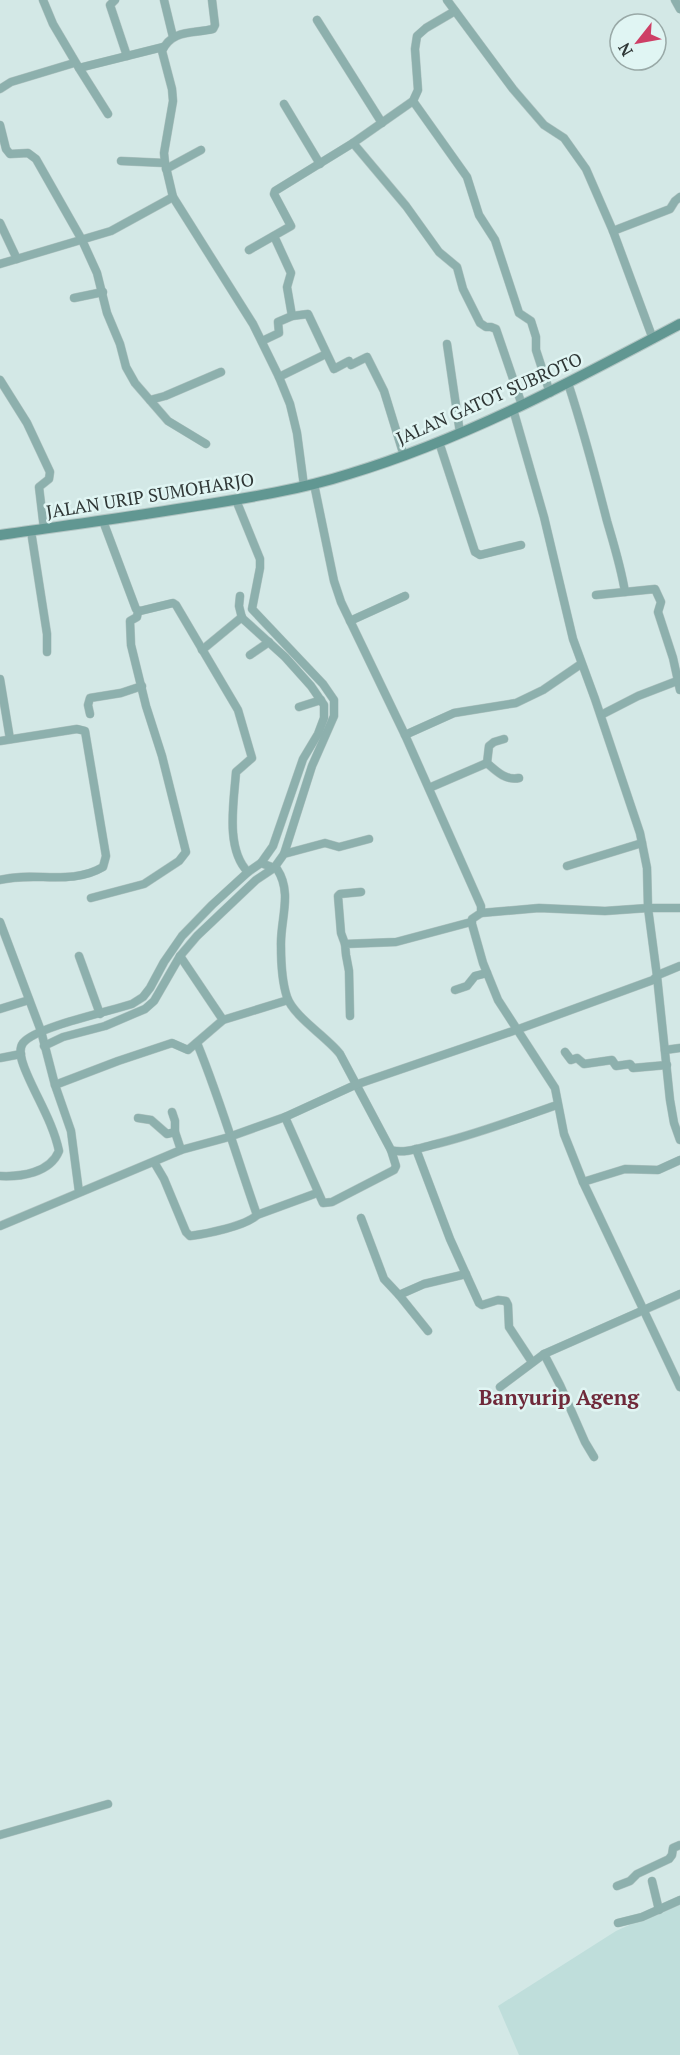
<svg xmlns="http://www.w3.org/2000/svg" width="680" height="2055" font-family="'PT Serif',serif">
<rect width="100%" height="100%" fill="#d3e8e6"/>
<path fill="#bfdedb" d="M680 1902V2055H519L498 2006 616 1931Z"/>
<g fill="none" stroke-linecap="round" stroke-linejoin="round">
<g stroke="#b2c5c3" stroke-width="9">
<g id="street">
<path d="M43 0 53 24 79 68 163 47"/>
<path d="M115 0 110 5 127 56"/>
<path d="M164 0 173 37"/>
<path d="M212 0 215 25 213 29C193 34 172 29 162 51L172 89 173 101 164 153 165 163 173 197 253 324 279 377 290 404 297 433 304 486"/>
<path d="M447 0 513 89 544 125 564 138 586 169 613 231 653 339"/>
<path d="M675 0 680 9"/>
<path d="M317 20 382 123"/>
<path d="M79 68 108 114"/>
<path d="M0 89 11 82 74 63"/>
<path d="M413 101 467 177 479 215 495 240 519 313 531 321 536 337V350L550 393"/>
<path d="M284 104 320 164"/>
<path d="M0 125 6 149 10 154 28 153 36 159 82 240 97 273 107 313 120 344 126 367 135 383 168 421 206 444"/>
<path d="M353 143 406 206 439 252 457 267 463 289 480 323 486 327H491L496 329 522 405"/>
<path d="M121 161 165 163"/>
<path d="M166 169 201 150"/>
<path d="M0 223 17 259"/>
<path d="M613 231 670 209 675 201 680 197"/>
<path d="M274 236 291 273 287 287 292 316"/>
<path d="M249 250 291 226 274 194 275 191 353 143 413 101 418 90 415 49 417 36 426 28 455 11"/>
<path d="M0 264 111 231 173 197"/>
<path d="M74 298 103 292"/>
<path d="M262 341 279 333 278 322 292 316 308 314 334 369 349 361 351 365 367 357 384 391 404 456"/>
<path d="M447 344 460 433"/>
<path d="M279 377 326 354"/>
<path d="M0 380 27 423 50 472 49 479 39 487 44 529"/>
<path d="M568 383C583 429 595 474 607 521 614 545 621 567 625 592L655 589 661 602 658 612 673 658 680 690"/>
<path d="M150 400 165 396 221 372"/>
<path d="M439 442 475 552 480 555 521 545"/>
<path d="M314 484 334 581 341 602 405 735 481 906V913L472 919V924L483 963 498 1000 555 1088 564 1134 583 1182 680 1387"/>
<path d="M236 500 260 559V568L252 609 323 684 334 700V716L312 766 284 854"/>
<path d="M103 521 136 609 140 611 173 603 176 605 238 710 252 758 236 772C234 801 225 849 248 872"/>
<path d="M31 531 47 634V652"/>
<path d="M596 595 625 592"/>
<path d="M350 621 405 596"/>
<path d="M202 650 242 617"/>
<path d="M250 655 269 642"/>
<path d="M0 679 10 739"/>
<path d="M299 707 321 700"/>
<path d="M90 714 88 705 90 698 121 693 142 686"/>
<path d="M601 715 638 696 677 681"/>
<path d="M405 735 454 713 516 703 543 690 581 664"/>
<path d="M504 739 494 742 489 746 487 763C496 771 506 781 519 778"/>
<path d="M0 741 77 729 85 731 106 856 103 867C71 886 34 871 0 880"/>
<path d="M429 788 487 763"/>
<path d="M261 863 277 869C293 893 280 920 281 946 281 961 282 982 287 997 293 1016 328 1038 340 1054L391 1150C403 1154 420 1148 432 1145 475 1135 516 1119 557 1105"/>
<path d="M567 866 642 843"/>
<path d="M91 898 144 884 179 861 186 852 162 756 146 706 131 645 130 621 137 617 138 611"/>
<path d="M481 913 539 908 605 911 648 908H680"/>
<path d="M0 922 41 1031 55 1085 71 1131 79 1192"/>
<path d="M345 944 341 933 338 896 340 894 361 892"/>
<path d="M79 956 100 1014"/>
<path d="M180 956 223 1020"/>
<path d="M658 975 680 966"/>
<path d="M657 976 670 1100 674 1123 680 1140"/>
<path d="M455 990 467 986 475 976 487 973"/>
<path d="M0 1009 29 1000"/>
<path d="M350 1016 349 971 346 955 345 944 396 942 471 922"/>
<path d="M197 1043C220 1099 237 1158 257 1215"/>
<path d="M44 1046 63 1037 105 1026 145 1009 154 1001 180 956 197 936 256 880 274 868 284 854 325 843 339 847 369 839"/>
<path d="M665 1050 680 1048"/>
<path d="M565 1052 571 1060 577 1058 584 1064 612 1060 616 1066 630 1064 633 1068 667 1065"/>
<path d="M0 1058 21 1054"/>
<path d="M55 1085 118 1061 172 1043 188 1050 223 1020 288 1000"/>
<path d="M172 1112 175 1121V1132L181 1150"/>
<path d="M285 1117 323 1203 332 1202 394 1170 396 1166 391 1150"/>
<path d="M138 1118 151 1120 167 1134 175 1132"/>
<path d="M416 1149 450 1239 479 1303 482 1305 498 1300 506 1301 508 1305 509 1327 532 1362"/>
<path d="M154 1162 164 1179 186 1232 190 1236C206 1234 246 1226 257 1215L317 1193"/>
<path d="M0 1176C21 1177 50 1173 59 1151 53 1123 38 1100 27 1074 23 1065 17 1051 23 1043 35 1027 111 1011 132 1004L143 997 150 988 164 962 182 936 212 905 248 872 261 863 273 846 303 759 318 734 324 718V705L311 686 285 657 242 618 239 606 240 596"/>
<path d="M583 1182 625 1169 658 1170 680 1160"/>
<path d="M361 1218 384 1279 399 1295 424 1284 466 1274"/>
<path d="M0 1226 181 1150 229 1137 285 1117 355 1085 516 1030 653 980 657 976 648 908 647 868 640 833 595 699 573 639 544 517 513 409"/>
<path d="M399 1295 428 1331"/>
<path d="M544 1354 560 1385 585 1442 594 1457"/>
<path d="M500 1387 544 1354 680 1294"/>
<path d="M0 1835 108 1804"/>
<path d="M652 1881 659 1910"/>
<path d="M617 1886 630 1881 637 1874 669 1859 672 1855 673 1848 680 1845"/>
<path d="M618 1923 642 1917 680 1900"/>
</g>
</g>
<g stroke="#b2c5c3" stroke-width="12">
<path id="secondary" d="M0 535C62 526 123 518 184 508 240 499 296 491 349 474 465 439 573 381 680 324"/>
</g>
<use href="#street" stroke="#8db0ad" stroke-width="8"/>
<use href="#secondary" stroke="#619792" stroke-width="10"/>
</g>
<g text-anchor="middle" dominant-baseline="central" stroke-width="5" stroke-linejoin="round" paint-order="stroke">
<g font-size="18" fill="#2f3736" stroke="#e0f5f3">
<text transform="translate(489 398) rotate(-24)">JALAN GATOT SUBROTO</text>
<text transform="translate(150 495) rotate(-9)">JALAN URIP SUMOHARJO</text>
</g>
<g font-size="21" font-weight="bold" fill="#6f293a" stroke="#e0f5f3">
<text x="559" y="1397">Banyurip Ageng</text>
</g>
</g>
<g transform="translate(638 42) rotate(239)"><circle r="28" fill="#e0f5f3" stroke="#99a9a7" stroke-width="1.5"/>
<path d="M0-4.5L10 22L0 15L-10 22Z" fill="#ce3f66"/>
<text y="-9" font-size="16" font-weight="bold" text-anchor="middle" fill="#2f3736">N</text>
</g>
</svg>
